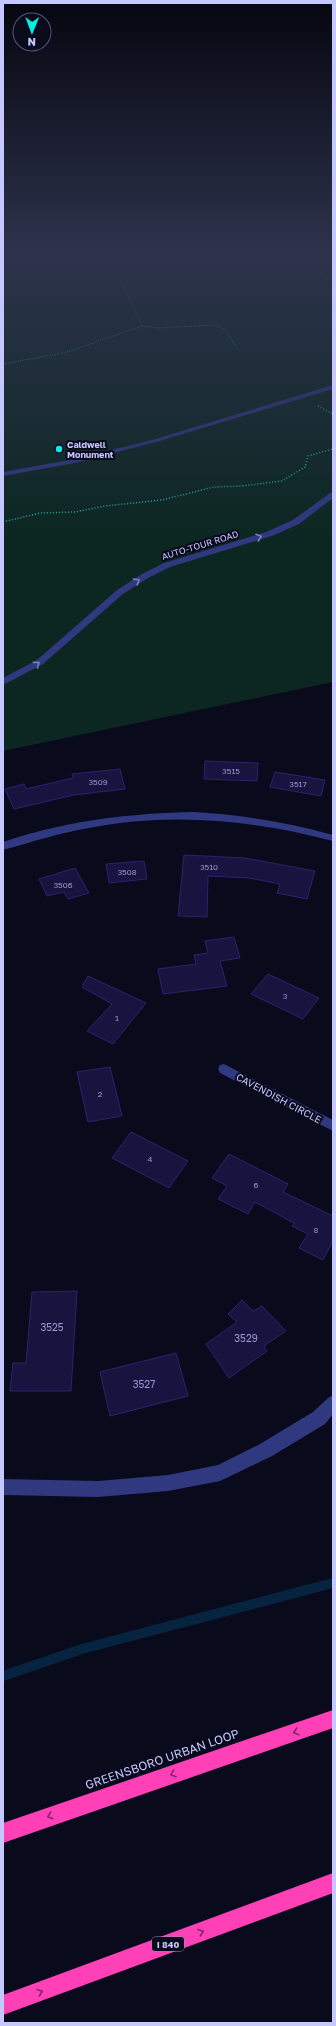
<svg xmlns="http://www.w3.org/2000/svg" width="336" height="2026" font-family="'Golos Text',sans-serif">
<rect width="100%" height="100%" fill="#0a0a1d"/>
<path fill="#0c2722" d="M3 253H295L301 260H333V682L3 751Z"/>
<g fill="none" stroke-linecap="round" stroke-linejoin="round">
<path stroke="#06233f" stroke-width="10" d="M3 1676 82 1649 333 1583"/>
</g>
<g fill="#17143f" stroke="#28246e">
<path d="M205 761 258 763 257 781 204 779Z"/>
<path d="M120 769 125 789 74 795 14 809 5 789 24 784 26 789 73 778 72 774Z"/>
<path d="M275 772 325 780 321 796 270 787Z"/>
<path d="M184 855 245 858 315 871 307 899 277 893 280 884 249 878 208 876 207 917 178 916Z"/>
<path d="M144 861 147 879 109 883 106 864Z"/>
<path d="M75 868 89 893 68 899 64 892 47 896 39 879Z"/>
<path d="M234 937 240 958 220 961 227 986 163 994 158 969 196 964 194 955 208 953 205 941Z"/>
<path d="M268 974 319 998 303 1019 251 994Z"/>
<path d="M88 976 146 1003 113 1044 87 1031 112 1004 82 987Z"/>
<path d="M110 1067 122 1116 88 1122 77 1072Z"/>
<path d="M131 1132 188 1161 169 1188 112 1158Z"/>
<path d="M229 1154 288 1184 283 1192 333 1216V1241L323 1260 299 1248 308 1234 292 1226 294 1223 255 1202 248 1214 218 1199 227 1186 212 1178Z"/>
<path d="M77 1291 71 1391H10L13 1363H26L32 1292Z"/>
<path d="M242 1300 253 1311 262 1306 286 1331 264 1346 267 1351 229 1378 206 1344 237 1322 228 1314Z"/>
<path d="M176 1353 188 1396 110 1416 100 1372Z"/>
</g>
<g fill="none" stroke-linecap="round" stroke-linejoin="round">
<g stroke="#22b799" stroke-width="1" stroke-dasharray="1 1.5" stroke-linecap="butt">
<path d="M155 268 128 280 124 287 142 326 158 328 215 325 226 330 238 350"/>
<path d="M318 268 333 285"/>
<path d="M3 364 67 352 142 326"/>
</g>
<g stroke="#22b799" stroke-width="1.5" stroke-dasharray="1 2" stroke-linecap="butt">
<path d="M318 406 333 414"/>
<path d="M3 522 40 513 75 512 105 506 162 500 214 487 242 486 282 481 305 467 308 456 333 449"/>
</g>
<g fill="#303880" fill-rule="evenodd">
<path d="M36 253 333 254V258L38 255Z"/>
<path d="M333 385V389L156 442 75 463 3 476V472L75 459 152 440Z"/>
<path d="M330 493H333V498L299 524 272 536 170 567 148 578 123 594 43 664 3 685V678L37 660 117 590 142 574 164 563 266 532 293 520Z"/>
<path d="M195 812C242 815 287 822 333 835V841C253 820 170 812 89 828 59 833 32 842 3 850V842L12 839C72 820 133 813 195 812Z"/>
<path d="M224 1064 333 1120V1131L220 1073 218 1069 220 1065Z"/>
<path d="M333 1395V1414L325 1424 272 1456 220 1481 168 1491 98 1497 3 1495V1479L98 1481 168 1475 218 1465 260 1444 313 1412 328 1398Z"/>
</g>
<g fill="#ff40b7" fill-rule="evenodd">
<path d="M333 1710V1728L3 1843V1823Z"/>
<path d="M333 1873V1893L3 2015V1995Z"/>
</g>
</g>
<defs><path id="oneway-chevron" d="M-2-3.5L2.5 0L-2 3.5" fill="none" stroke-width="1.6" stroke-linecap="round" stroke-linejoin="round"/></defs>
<g stroke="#7a80c0">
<use href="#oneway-chevron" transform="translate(259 537) rotate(-19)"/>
<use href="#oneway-chevron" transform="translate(137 581) rotate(-32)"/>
<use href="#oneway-chevron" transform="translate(37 664) rotate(-36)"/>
</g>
<g stroke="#84256a">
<use href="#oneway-chevron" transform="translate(296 1732) rotate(161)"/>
<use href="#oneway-chevron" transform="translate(173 1774) rotate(161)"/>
<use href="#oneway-chevron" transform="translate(50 1816) rotate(161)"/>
<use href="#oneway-chevron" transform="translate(201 1932) rotate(-20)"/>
<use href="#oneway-chevron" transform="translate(40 1992) rotate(-20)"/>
</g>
<linearGradient id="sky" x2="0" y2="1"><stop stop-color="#060610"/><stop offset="0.47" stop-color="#2d334c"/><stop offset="1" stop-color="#2d334c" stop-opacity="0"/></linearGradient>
<rect width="336" height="537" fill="url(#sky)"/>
<circle fill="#00f0e7" stroke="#0a0a1d" stroke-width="1.5" cx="59" cy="449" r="4"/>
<g text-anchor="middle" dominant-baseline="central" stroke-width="4" stroke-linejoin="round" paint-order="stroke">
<g font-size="8" fill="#9a9acf">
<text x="231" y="771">3515</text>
<text x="98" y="782">3509</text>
<text x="298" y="784">3517</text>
<text x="209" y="867">3510</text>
<text x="127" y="872">3508</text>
<text x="63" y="885">3506</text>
<text x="285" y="996">3</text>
<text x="117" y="1018">1</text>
<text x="100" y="1094">2</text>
<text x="150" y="1159">4</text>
<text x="256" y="1185">6</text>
<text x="316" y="1230">8</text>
</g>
<g font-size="9" font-weight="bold" fill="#c5c7ff" stroke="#0a0a1d" text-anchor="start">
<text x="67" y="444">Caldwell<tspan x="67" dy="10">Monument</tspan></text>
</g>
<g font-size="9" fill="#c5c7ff" stroke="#0a0a1d">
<text transform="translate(200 545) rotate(-17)">AUTO-TOUR ROAD</text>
</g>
<rect fill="#0a0a1d" stroke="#8d8ebb" stroke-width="1" x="152" y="1937" width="32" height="14" rx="3"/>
<g font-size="9" font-weight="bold" fill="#c5c7ff">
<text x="168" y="1944">I 840</text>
</g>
<g font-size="10" fill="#c5c7ff" stroke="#0a0a1d">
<text transform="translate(279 1098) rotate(28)">CAVENDISH CIRCLE</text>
</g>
<g font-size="10" fill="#9a9acf">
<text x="52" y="1327">3525</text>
<text x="246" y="1338">3529</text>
<text x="144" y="1384">3527</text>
</g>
<g font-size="12" fill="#c5c7ff" stroke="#0a0a1d">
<text transform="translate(162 1759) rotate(-19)">GREENSBORO URBAN LOOP</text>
</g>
</g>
<rect width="336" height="2026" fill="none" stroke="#c5c7ff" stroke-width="8"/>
<g transform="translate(32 32) rotate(181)"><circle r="19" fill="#0a0a1d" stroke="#555677"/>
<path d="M0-3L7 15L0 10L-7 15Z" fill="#00f0e7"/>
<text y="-6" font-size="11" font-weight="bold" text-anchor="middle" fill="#c5c7ff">N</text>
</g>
</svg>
